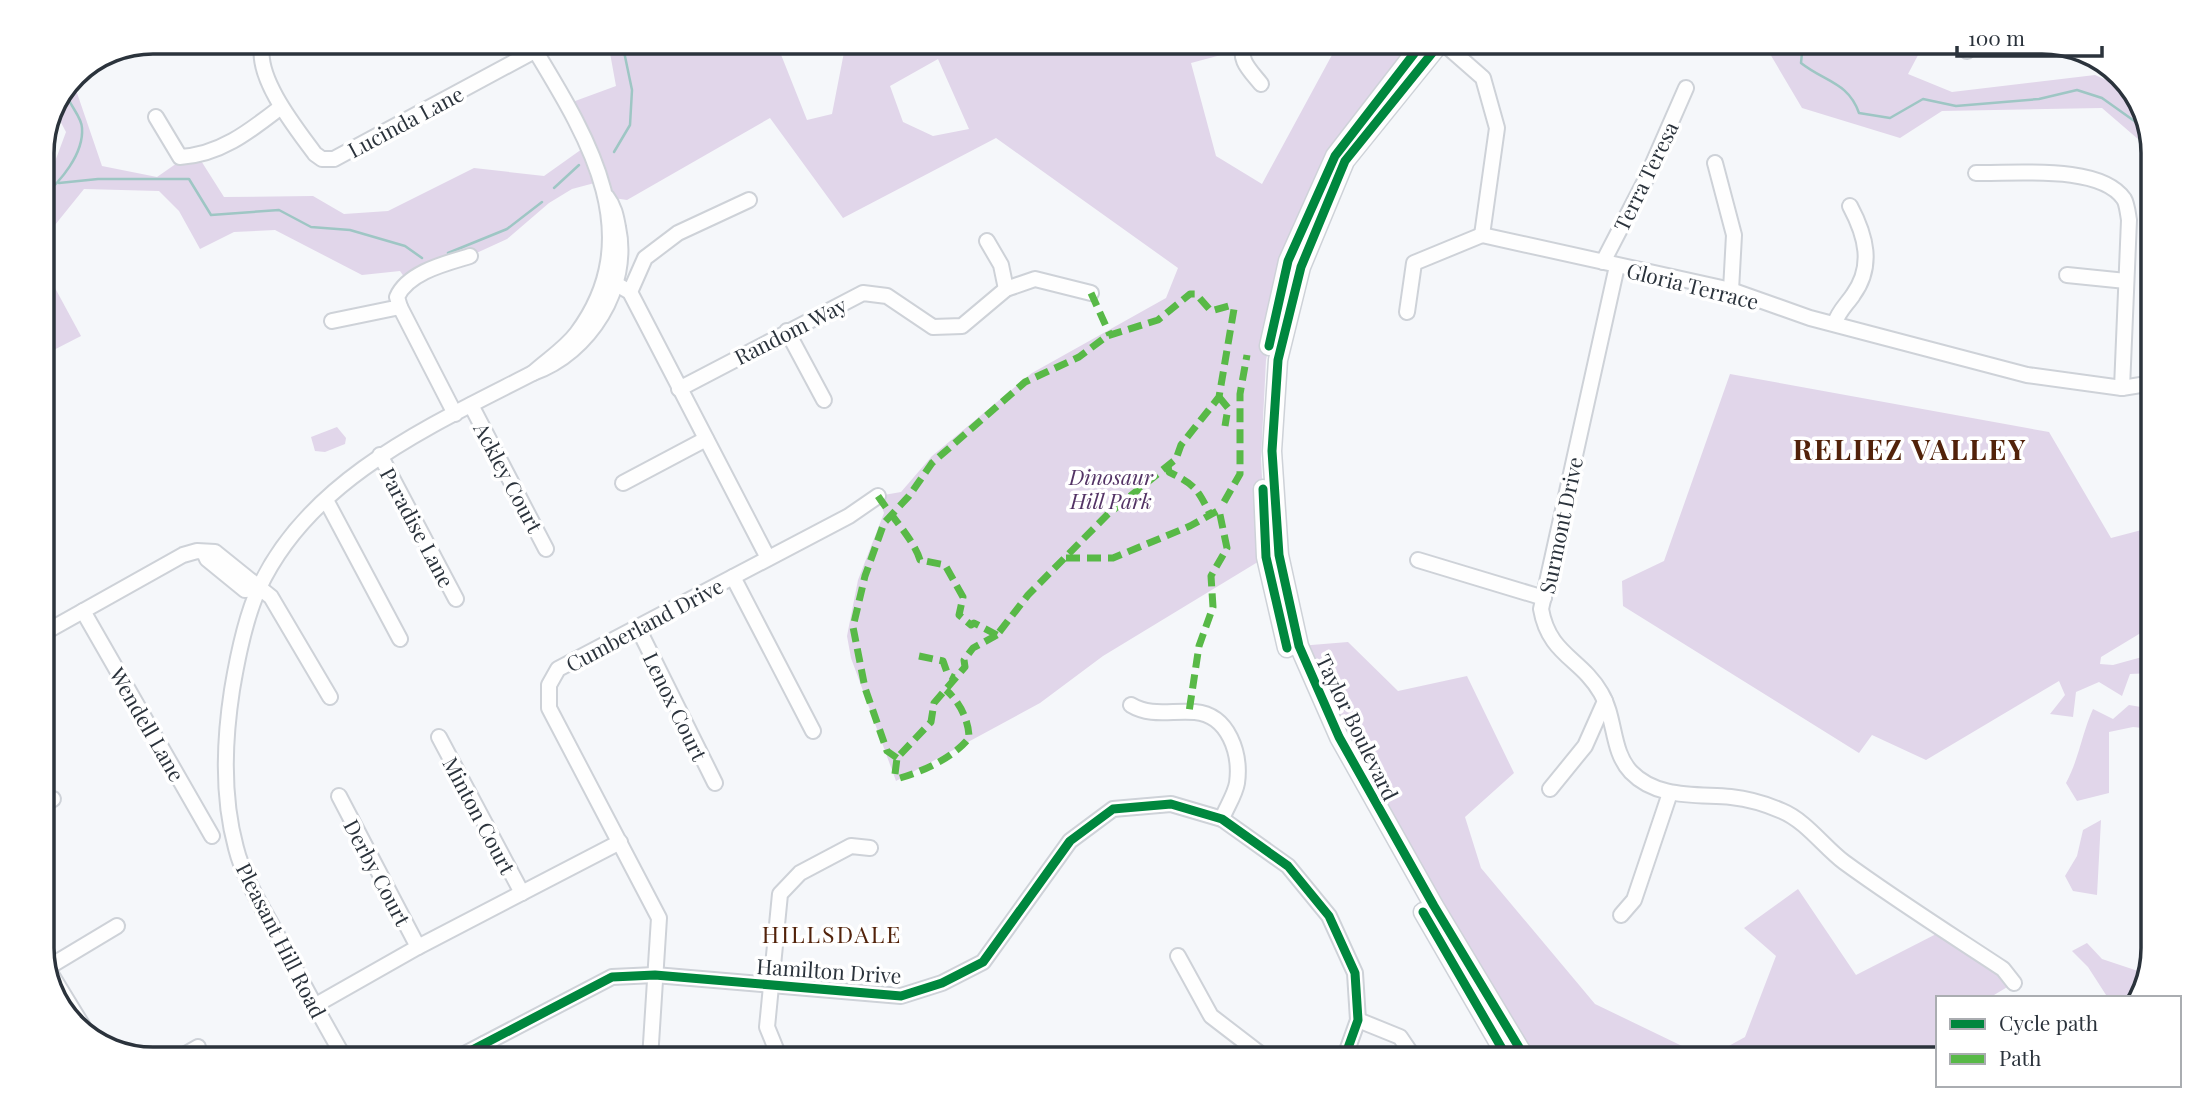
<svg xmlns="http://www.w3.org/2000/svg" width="2195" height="1101" font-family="'Playfair Display',serif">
<rect width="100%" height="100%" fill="#f5f7fa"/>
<g fill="#e1d6ea" fill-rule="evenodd">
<path d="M608 42H776L807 120 832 114 846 42H1217L1221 55 1191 63 1216 156 1262 184 1339 42H1423L1288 261 1266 360 1261 458 1266 557 1103 656 1040 703 896 781 851 658 847 636 858 580 884 513 878 496 901 492 932 456 1032 373 1166 298 1178 268 996 138 843 218 770 118 627 200 607 197 602 181 572 189 549 203 507 239 409 284 400 271 362 275 275 230 234 232 200 249 179 211 159 191 84 189 42 241V178L50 175 66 132 57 115 75 74 83 71 76 90 102 166 157 177 180 161 198 156 224 197 313 196 344 214 388 211 474 168 544 176 589 144 567 104 616 86ZM938 59 969 129 933 136 903 122 890 86Z"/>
<path d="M1763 42H1925L1908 74 1952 92 2095 75 2134 92 2153 152 2102 108 1942 111 1900 138 1802 108Z"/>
<path d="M42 264 81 336 42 356Z"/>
<path d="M1730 374 2049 432 2111 538 2153 527V629L2149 628 2101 657 2100 664 2113 665 2153 654V673L2130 674 2122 696 2099 682 2076 692 2073 717 2050 714 2065 695 2059 681 1926 760 1872 735 1859 753 1623 606 1622 581 1664 561Z"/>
<path d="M337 427 346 438 345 444 325 452 315 451 311 437Z"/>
<path d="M1348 642 1398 691 1467 676 1514 773 1465 817 1481 868 1595 1004 1707 1058 1745 1037 1776 956 1744 928 1798 889 1856 975 1944 930 2014 983 1989 998H1938V1059H1526L1434 906 1299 646Z"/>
<path d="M2129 705 2153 709V729L2133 727 2109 732V793L2077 801 2066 783C2079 759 2082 733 2093 709L2113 719Z"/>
<path d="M2101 820 2097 895 2073 891 2065 876 2077 856 2083 830Z"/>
<path d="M2087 943 2102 959 2147 974 2141 998H2108L2088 967 2072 951Z"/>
</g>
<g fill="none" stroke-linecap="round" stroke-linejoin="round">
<g stroke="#9ec6c4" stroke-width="2.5">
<path d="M1803 42 1801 63C1825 82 1848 82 1859 113L1890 118 1923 99 1956 106 2039 99 2077 90 2102 98 2147 130"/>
<path d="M614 152 630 125 632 90 622 42"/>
<path d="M59 183 98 179H189L211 215 279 210 311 227 350 230 405 246 422 258"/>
<path d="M554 188 579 165"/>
<path d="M42 197C60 182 84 154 82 128 82 117 69 105 66 93"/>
<path d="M448 253 507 229 542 202"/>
</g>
<g stroke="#ced2d8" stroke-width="18">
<g id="minor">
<path d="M269 42 262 47C257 80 296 128 315 154L322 159H334L551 42"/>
<path d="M530 42C585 133 651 233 577 333 565 349 547 360 533 373 590 353 631 287 618 227 616 216 614 206 607 197"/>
<path d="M1245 42C1237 60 1250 70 1261 84"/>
<path d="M1442 42 1483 78 1497 128 1482 235"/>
<path d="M1967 51 1975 42"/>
<path d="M156 117 180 157C220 155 250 131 281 107"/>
<path d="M1715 163 1734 235 1731 290"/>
<path d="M1976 173C2014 174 2100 164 2124 199 2127 204 2128 214 2129 220L2122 388"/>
<path d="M1482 235 1731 290 1810 318 2027 375 2122 388 2153 383"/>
<path d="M987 241 1001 265 1006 289"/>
<path d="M1603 262 1647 177 1686 88"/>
<path d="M1617 266 1541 609C1549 655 1581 658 1601 693 1616 718 1611 751 1631 772 1657 799 1697 794 1731 797 1750 799 1766 804 1782 811 1806 821 1824 847 1844 862 1896 900 1950 934 2003 969L2014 983"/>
<path d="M2067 275 2126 281"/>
<path d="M609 280 630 292 768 558"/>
<path d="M630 292 645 258 678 233 749 200"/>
<path d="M400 307 455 414"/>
<path d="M1407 312 1414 263 1482 235"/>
<path d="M332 321 400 307 397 297C408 272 447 263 470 256"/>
<path d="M1835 323C1838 312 1847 304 1853 295 1874 266 1866 236 1850 206"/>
<path d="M787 331 824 400"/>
<path d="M679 389 863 293 887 296 933 327 962 326 1006 289 1035 279 1091 293"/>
<path d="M471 405 546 549"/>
<path d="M380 455 456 599"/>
<path d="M623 483 706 439"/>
<path d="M326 500 400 639"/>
<path d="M204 552 207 559 245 590 259 589"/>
<path d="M1418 560 1544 598"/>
<path d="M733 577 813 731"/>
<path d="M83 611 212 836"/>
<path d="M638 628 715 783"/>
<path d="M42 634 183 555 197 551 215 552 271 597 330 697"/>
<path d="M1131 705C1151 717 1172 710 1195 712 1229 715 1241 754 1237 783 1235 795 1226 808 1222 819"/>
<path d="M439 737 522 893"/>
<path d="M1550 789 1585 746 1605 701"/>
<path d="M339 796 418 947"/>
<path d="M42 805 53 799"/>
<path d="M1621 915 1634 900 1670 793"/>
<path d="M1178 956 1211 1016 1267 1059"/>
<path d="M46 966 87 1033"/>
<path d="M47 968 117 926"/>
<path d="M314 1006 418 947 620 842"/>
<path d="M1358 1020 1400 1037 1415 1059"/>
<path d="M484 1044 492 1059"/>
<path d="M177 1059 198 1047"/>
<path d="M345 1059C320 1016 297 973 274 929 260 904 243 876 236 848 222 797 224 742 232 690 237 660 246 616 259 588 310 478 432 425 533 373"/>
<path d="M455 1059 612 977 655 975 901 996 942 983 983 962 1070 841 1113 809 1171 804 1222 819 1288 866 1329 916 1355 973 1358 1020 1344 1059"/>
<path d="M650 1059 659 918 549 708V685L558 669 849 516 878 496"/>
<path d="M780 1059 767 1027 780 894 800 873 851 846 870 848"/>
</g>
</g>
<g stroke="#ced2d8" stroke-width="21">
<g id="major">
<path d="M1441 42 1345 161 1301 267 1278 360 1272 451 1279 555 1299 646 1339 737 1434 906 1526 1059"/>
<path d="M1269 346 1288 261 1335 156 1423 42"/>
<path d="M1263 489 1266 557 1287 648"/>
<path d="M1423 912 1508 1059"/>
</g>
</g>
<use href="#minor" stroke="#fefefe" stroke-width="14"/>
<use href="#major" stroke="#fefefe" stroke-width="18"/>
<g stroke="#58b947" stroke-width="7" stroke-dasharray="14 7" stroke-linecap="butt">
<path d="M1091 293 1110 335"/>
<path d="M1219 397 1228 408 1225 426"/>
<path d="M1168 466 1169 472C1195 485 1197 488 1210 514"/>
<path d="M878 496C891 516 914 540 920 560L945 565 963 597 959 615 971 625 974 623 997 635"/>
<path d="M1224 502 1240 474V394L1247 355"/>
<path d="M1066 558H1113L1190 526 1219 510 1227 548 1211 576 1213 607 1199 646 1189 712"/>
<path d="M919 656 943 661 948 675 954 678"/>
<path d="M897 758 887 751 865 688 853 627 865 576 884 523 909 496 932 463 1025 382 1079 357 1107 336 1158 320 1190 294H1196L1211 311 1229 306 1234 309 1219 397 1181 445 1176 459 1107 515 1028 595 997 635"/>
<path d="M895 774 897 758 931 722 934 703 965 667 964 660 973 648 997 635"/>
<path d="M900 778C924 771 954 757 969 738 969 720 959 701 946 690"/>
</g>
<g stroke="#fff" stroke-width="13">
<g id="cycleway">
<path d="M1441 42 1345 161 1301 267 1278 360 1272 451 1279 555 1299 646 1339 737 1434 906 1526 1059"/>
<path d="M1269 346 1288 261 1335 156 1423 42"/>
<path d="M1263 489 1266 557 1287 648"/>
<path d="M1423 912 1508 1059"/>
<path d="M455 1059 612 977 655 975 901 996 942 983 983 962 1070 841 1113 809 1171 804 1222 819 1288 866 1329 916 1355 973 1358 1020 1344 1059"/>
</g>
</g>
<use href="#cycleway" stroke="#00873e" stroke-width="9"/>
</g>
<g text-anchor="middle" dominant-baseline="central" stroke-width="7" stroke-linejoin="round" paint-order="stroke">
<g font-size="21" fill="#2b333c" stroke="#fff">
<text transform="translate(405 121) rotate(-28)">Lucinda Lane</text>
<text transform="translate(1645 176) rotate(-64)">Terra Teresa</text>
<text transform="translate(1693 285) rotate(14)">Gloria Terrace</text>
<text transform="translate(790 330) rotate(-27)">Random Way</text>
<text transform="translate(509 477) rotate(62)">Ackley Court</text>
<text transform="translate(1560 525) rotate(-78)">Surmont Drive</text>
<text transform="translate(418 527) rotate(62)">Paradise Lane</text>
<text transform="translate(644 624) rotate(-28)">Cumberland Drive</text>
<text transform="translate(676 706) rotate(64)">Lenox Court</text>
<text transform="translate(148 724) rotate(60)">Wendell Lane</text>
<text transform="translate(1358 727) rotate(64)">Taylor Boulevard</text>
<text transform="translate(480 815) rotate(62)">Minton Court</text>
<text transform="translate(378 872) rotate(62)">Derby Court</text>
<text transform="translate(282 940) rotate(63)">Pleasant Hill Road</text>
<text transform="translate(829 970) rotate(4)">Hamilton Drive</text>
</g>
<g font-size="21" font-style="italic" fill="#533365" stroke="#fff">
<text x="1111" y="476">Dinosaur<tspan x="1111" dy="24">Hill Park</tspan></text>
</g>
<g font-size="23" letter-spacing="2" fill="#52220a" stroke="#fff">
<text x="832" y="933">HILLSDALE</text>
</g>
<g font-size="28" font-weight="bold" letter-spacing="2" fill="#52220a" stroke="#fff">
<text x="1910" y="448">RELIEZ VALLEY</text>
</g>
</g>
<path d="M0 0H2195V1101H0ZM153 54H2042A99 99 0 0 1 2141 153V948A99 99 0 0 1 2042 1047H153A99 99 0 0 1 54 948V153A99 99 0 0 1 153 54Z" fill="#fff" fill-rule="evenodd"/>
<path fill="none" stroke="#2b333c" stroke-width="3.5" d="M153 54H2042A99 99 0 0 1 2141 153V948A99 99 0 0 1 2042 1047H153A99 99 0 0 1 54 948V153A99 99 0 0 1 153 54Z"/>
<rect x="1936" y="996" width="245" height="91" fill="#ffffff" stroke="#aaadb1" stroke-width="2"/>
<rect x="1950" y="1019" width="35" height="10" fill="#00873e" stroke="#aaadb1" stroke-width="2"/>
<text x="1999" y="1031" font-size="21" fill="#2b333c">Cycle path</text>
<rect x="1950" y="1054" width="35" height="10" fill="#58b947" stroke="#aaadb1" stroke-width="2"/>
<text x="1999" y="1066" font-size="21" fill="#2b333c">Path</text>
<path d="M1957 46v10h145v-10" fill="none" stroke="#2b333c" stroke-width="3.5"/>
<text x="1968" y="46" font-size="21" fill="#2b333c" stroke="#ffffff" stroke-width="5" paint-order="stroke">100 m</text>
</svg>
